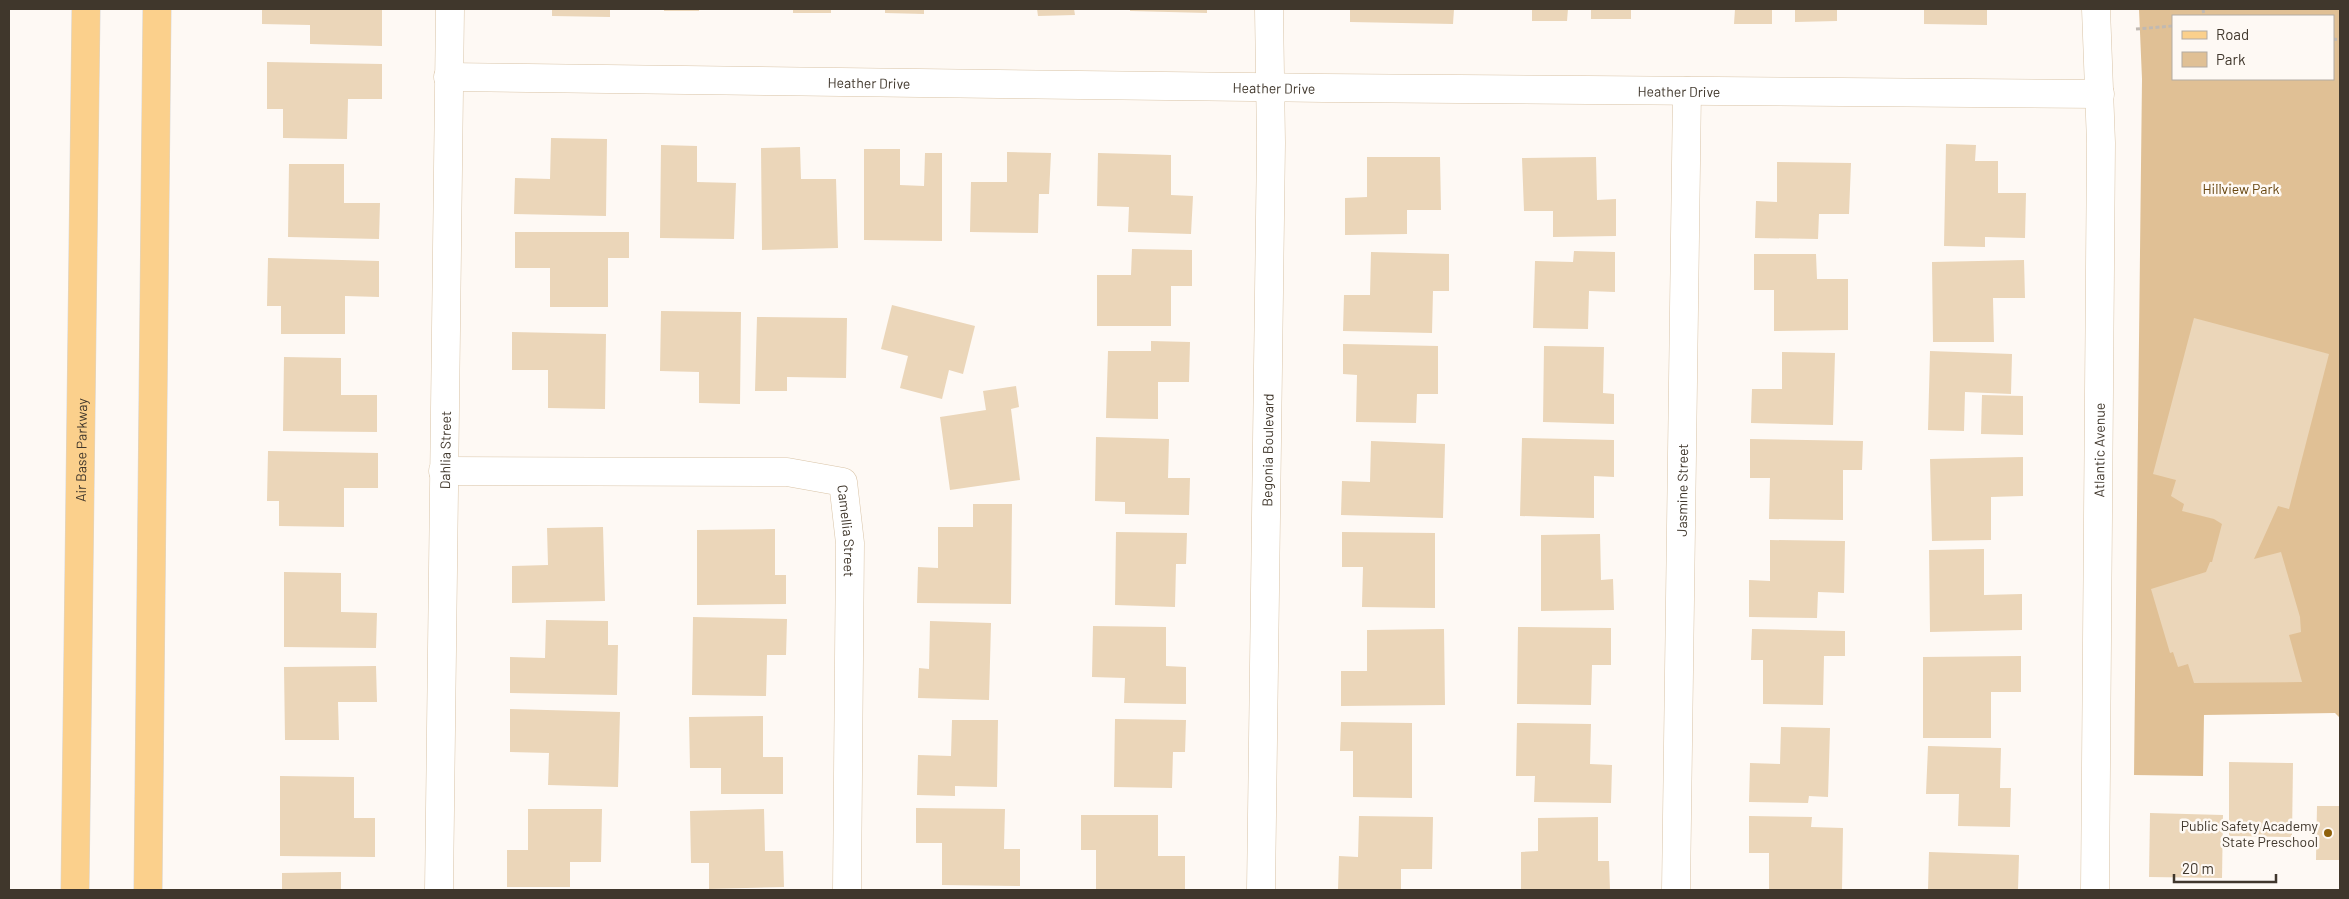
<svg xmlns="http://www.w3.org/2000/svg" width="2349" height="899" font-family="Barlow,sans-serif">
<rect width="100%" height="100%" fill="#fef9f4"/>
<path fill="#e0c095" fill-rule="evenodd" d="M2139 9H2340V718L2335 713 2204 715 2203 776 2134 775 2142 79ZM2173 16H2333V79H2173Z"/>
<g fill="#ebd6b9">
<path d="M262 9H382V46L310 44V25L262 24Z"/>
<path d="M552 9H610V17L552 16Z"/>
<rect x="664" y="9" width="35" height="2"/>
<rect x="793" y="9" width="38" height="4"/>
<path d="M885 9H924V14L885 13Z"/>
<path d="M1037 9H1074L1075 15 1038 16Z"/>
<path d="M1130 9H1207V13L1130 11Z"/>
<path d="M1350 9H1454L1453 24 1350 22Z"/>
<path d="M1532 9H1568L1567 21H1532Z"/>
<rect x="1591" y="9" width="40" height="10"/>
<path d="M1735 9H1772V24H1734Z"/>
<path d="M1795 9H1837V21L1795 22Z"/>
<path d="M1924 9H1987V25L1924 24Z"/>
<path d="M267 62 382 64V99H348L347 139 283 138V109H267Z"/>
<path d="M551 138 607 139 606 216 514 214 515 178 550 179Z"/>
<path d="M1946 144 1976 145 1975 161H1998V193H2026L2025 238 1985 237V247L1944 246Z"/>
<path d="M661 145 697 146V182L736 183 734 239 660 238Z"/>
<path d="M800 147 801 179H836L838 248 762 250 761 148Z"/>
<path d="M864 149H900V185L924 186 925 153H942V241L864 240Z"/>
<path d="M1007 152 1051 153 1049 194H1039L1038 233 970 232 971 182H1007Z"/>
<path d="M1098 153 1171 155V195L1193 196 1191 234 1128 232 1129 207 1097 206Z"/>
<path d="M1367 157H1440L1441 210H1407V234L1345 235V198L1367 197Z"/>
<path d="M1596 157 1597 200 1616 199V236L1553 237V211H1524L1522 158Z"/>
<path d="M1777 162 1851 163 1849 214H1819L1818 239 1755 238 1756 201 1777 202Z"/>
<path d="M289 164H344V203H380L379 239 288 237Z"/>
<path d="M515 232H629V258H608V307H550V268H515Z"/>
<path d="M1132 249 1192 250V286H1171V326H1097V275H1131Z"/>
<path d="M1574 251 1615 252V292L1589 291 1588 329 1533 328 1535 261 1573 262Z"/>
<path d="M1371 252 1449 254V291H1433L1432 333 1343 331 1344 295H1370Z"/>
<path d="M1754 254H1816L1817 279H1848V330L1774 331V290H1754Z"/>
<path d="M268 258 379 261V297L345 296V334H281V306H267Z"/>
<path d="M2024 260 2025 298H1993L1994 342H1933L1932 262Z"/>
<path d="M892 305 975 326 963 374 949 370 942 399 900 388 908 356 881 349Z"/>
<path d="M661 311 741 312 740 404 699 403V372L660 371Z"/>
<path d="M757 317 847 318 846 378 787 377V391H755Z"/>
<path d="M2194 318 2329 354 2289 509 2278 506 2254 559 2281 552 2300 617 2301 632 2289 635 2302 682 2194 683 2188 664 2178 667 2173 652 2170 653 2151 589 2206 572 2210 562H2212L2222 524 2214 519 2182 511 2184 504 2171 496 2176 480 2153 474Z"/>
<path d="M512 332 606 334 605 409 548 408V370H512Z"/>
<path d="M1151 341 1190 342 1189 382H1158V419L1106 418 1108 351H1151Z"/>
<path d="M1343 344 1438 346V394H1417L1416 423 1356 422 1357 375 1343 374Z"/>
<path d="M1544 346 1604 347 1603 393 1614 394V424L1543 422Z"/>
<path d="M1930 351 2012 354 2011 394 1965 392 1964 431 1928 430Z"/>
<path d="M1782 352 1835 353 1833 425 1751 423 1752 389H1782Z"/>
<path d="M284 357 341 358V395H377V432L283 431Z"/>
<path d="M1016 386 1019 407 1011 409 1020 480 950 490 940 417 986 410 983 391Z"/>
<path d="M1982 395 2023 396V435L1981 434Z"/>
<path d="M1096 437 1169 439 1168 478H1190L1189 515 1125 514V502L1095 501Z"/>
<path d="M1522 438 1614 440V477L1594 476V518L1520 516Z"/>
<path d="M1750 439 1863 441 1862 470H1843V520L1769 519 1770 478H1750Z"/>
<path d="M1371 441 1445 444 1443 518 1341 515 1342 481 1370 482Z"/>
<path d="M268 451 378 453V488H344V527L279 526V501H267Z"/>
<path d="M2023 457V496L1991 497V540L1932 541 1930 459Z"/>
<path d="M973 504H1012L1011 604 917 603 918 567 938 568V527H973Z"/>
<path d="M603 527 605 601 512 603V566L548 565 547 528Z"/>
<path d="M775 529V575H786V604L697 605V530Z"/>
<path d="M1116 532 1187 533 1186 564H1176L1175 607 1115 605Z"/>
<path d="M1342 532 1435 533V608L1362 607 1363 567H1342Z"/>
<path d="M1600 534 1601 580 1613 579 1614 610 1541 611V535Z"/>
<path d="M1770 540 1845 541 1844 593 1818 592 1817 618 1749 617V580L1770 581Z"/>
<path d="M1984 549V595L2022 594V630L1930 632 1929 550Z"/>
<path d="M284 572 341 573V612L377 613 376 648 284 647Z"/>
<path d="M693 617 787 619 786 655H767L766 696 692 695Z"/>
<path d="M546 620 608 621V645H618L617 695 510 693V657L545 658Z"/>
<path d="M930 621 991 623 989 700 918 698 919 668 929 669Z"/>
<path d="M1093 626 1166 627V666L1186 667V704L1124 703 1125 678 1092 677Z"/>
<path d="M1518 627 1611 628V665H1592L1591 705 1517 704Z"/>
<path d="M1444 629 1445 705 1341 706V671H1367V630Z"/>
<path d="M1752 629 1845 631V656H1824L1823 705 1763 704V660H1751Z"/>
<path d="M2021 656V692H1991V738H1923V657Z"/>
<path d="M376 666 377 702H338L339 740H285L284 667Z"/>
<path d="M510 709 620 712 618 787 548 785 549 753 510 752Z"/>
<path d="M763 716V757H783V794H721V768H690L689 717Z"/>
<path d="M1115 719 1186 720 1185 752H1173L1172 788 1114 787Z"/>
<path d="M952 720H998L997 787 955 786V796L917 795 918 755 951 756Z"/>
<path d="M1341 722 1412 723V798L1353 797V751H1340Z"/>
<path d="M1517 723 1591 724 1590 764 1612 765 1611 803 1534 802 1535 776H1516Z"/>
<path d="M1781 727 1830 728 1828 797 1809 796 1808 803 1749 802 1750 763 1780 764Z"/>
<path d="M1928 746 2001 748 2000 788H2011L2010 827 1958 826 1959 794H1926Z"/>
<path d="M2229 762 2293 763 2292 837 2229 836Z"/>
<path d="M280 776 354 777V818H375V857L280 856Z"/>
<path d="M2317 806H2340V860H2316Z"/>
<path d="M916 808 1005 809 1004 849H1020V886L942 885V843H916Z"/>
<path d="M528 809H602L601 862H570V887H507V850H528Z"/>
<path d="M764 809 765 851H783L784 887 709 889V863H691L690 811Z"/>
<path d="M2150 813 2223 815 2222 878 2149 877Z"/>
<path d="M1081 815H1158V856H1185V890H1096V850H1081Z"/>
<path d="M1359 816 1433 817 1432 869H1401V890H1338L1339 856 1358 857Z"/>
<path d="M1749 816 1812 817 1811 827 1843 828 1842 890H1769V853H1749Z"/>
<path d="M1598 817V861H1609L1610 890H1521V852L1538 851V818Z"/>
<path d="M1929 852 2019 855 2018 890H1928Z"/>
<path d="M341 872V890H282V873Z"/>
</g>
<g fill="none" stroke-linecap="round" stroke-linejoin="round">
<g stroke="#d9c4a7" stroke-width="29">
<g id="minor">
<path id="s1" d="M448 77 1324 88 2100 94"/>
<path id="s2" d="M443 471 787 472 843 482 850 543 847 890"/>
<path id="s3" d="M439 890 450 9"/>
<path id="s4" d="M1261 890 1271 143 1269 9"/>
<path id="s5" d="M1676 890 1687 91"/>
<path id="s6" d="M2095 890 2101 143 2096 9"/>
</g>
</g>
<g stroke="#d9d7d5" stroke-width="29">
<g id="major">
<path id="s7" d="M75 890 86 9"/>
<path d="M148 890 157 9"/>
</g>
</g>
<g stroke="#c0b9b2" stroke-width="3" stroke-dasharray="4 2.5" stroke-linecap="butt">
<path d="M2203 9 2204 16"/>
<path d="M2136 29 2173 26"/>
<path d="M2333 39 2340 40"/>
</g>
<use href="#minor" stroke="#fff" stroke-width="28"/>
<use href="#major" stroke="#fbd08c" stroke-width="28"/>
</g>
<circle fill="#8f610b" stroke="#fef9f4" stroke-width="2" cx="2328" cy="833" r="5"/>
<g text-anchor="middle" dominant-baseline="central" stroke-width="5" stroke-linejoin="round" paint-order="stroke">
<g font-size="14" fill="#40372c" stroke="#fef9f4">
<text stroke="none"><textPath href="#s1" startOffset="421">Heather Drive</textPath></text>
<text stroke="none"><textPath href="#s1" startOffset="826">Heather Drive</textPath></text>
<text stroke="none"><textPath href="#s1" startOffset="1231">Heather Drive</textPath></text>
<text stroke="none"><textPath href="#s7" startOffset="440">Air Base Parkway</textPath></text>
<text stroke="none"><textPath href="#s3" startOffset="440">Dahlia Street</textPath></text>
<text stroke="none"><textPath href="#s4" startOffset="440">Begonia Boulevard</textPath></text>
<text stroke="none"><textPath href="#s6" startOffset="440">Atlantic Avenue</textPath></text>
<text stroke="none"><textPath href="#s5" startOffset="400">Jasmine Street</textPath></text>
<text stroke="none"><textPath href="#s2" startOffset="450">Camellia Street</textPath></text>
</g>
<g font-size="14" fill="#674610" stroke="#fef9f4">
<text x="2241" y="188">Hillview Park</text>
</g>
<g font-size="14" fill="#40372c" stroke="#fef9f4" text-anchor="end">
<text x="2318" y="825">Public Safety Academy<tspan x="2318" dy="16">State Preschool</tspan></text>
</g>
</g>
<rect width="2349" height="899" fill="none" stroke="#40372c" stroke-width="20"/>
<rect x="2172" y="15" width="162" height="65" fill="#fef9f4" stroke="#b2aba4"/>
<rect x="2182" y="31" width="25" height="8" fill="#fbd08c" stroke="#b2aba4"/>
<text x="2216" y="40" font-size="15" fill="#40372c">Road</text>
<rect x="2182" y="52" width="25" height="15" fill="#e0c095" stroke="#b2aba4"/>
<text x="2216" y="65" font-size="15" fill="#40372c">Park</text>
<path d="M2174 874v8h102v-8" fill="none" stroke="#40372c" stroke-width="2.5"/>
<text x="2182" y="874" font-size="15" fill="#40372c" stroke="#fef9f4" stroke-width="4" paint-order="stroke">20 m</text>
</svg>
